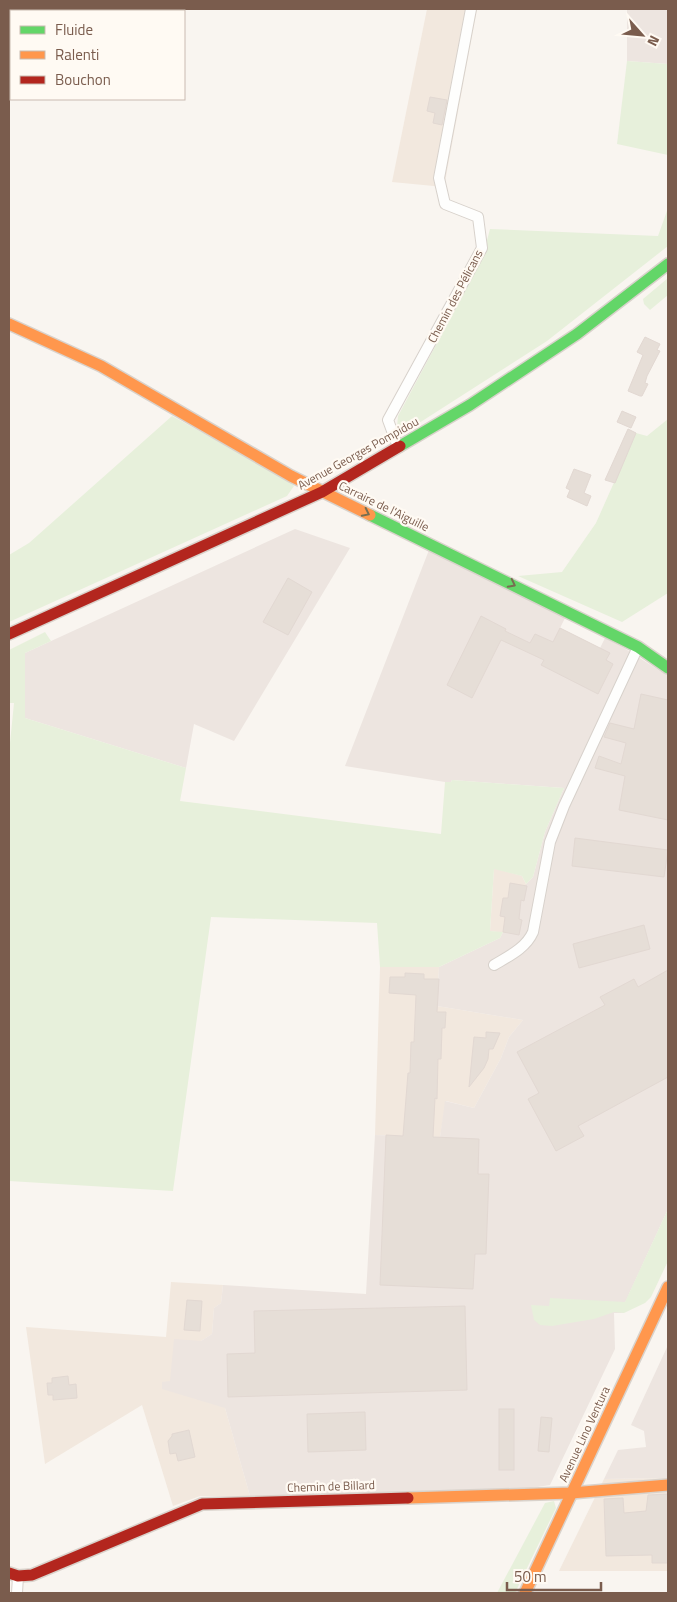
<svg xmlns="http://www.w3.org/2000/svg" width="677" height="1602" font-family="'Titillium Web',sans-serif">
<rect width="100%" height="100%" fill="#f9f5f0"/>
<g fill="#f2e8de">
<path d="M427 9H477L444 187 392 182Z"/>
<path d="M494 868 522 876 527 886 519 919 522 920 519 935 490 931Z"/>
<path d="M380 967H439L437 1006 523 1020 509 1037 501 1058 474 1108 446 1101 440 1137 375 1135Z"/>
<path d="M171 1282 223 1285 221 1303 214 1308 212 1334 201 1341 225 1408 250 1496H200L173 1506 142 1405 45 1464 26 1327 166 1337Z"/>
<path d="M668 1478V1571H559L604 1479Z"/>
</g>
<g fill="#ede5e0">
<path d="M627 9H668V64L627 61Z"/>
<path d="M295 529 350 548 234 741 194 724 186 768 25 718V653Z"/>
<path d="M429 550 565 618 560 628 600 648 605 638 624 648 668 676V1209L624 1305V1313H614L615 1349 550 1485 531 1488 250 1496 225 1408 162 1389V1382L170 1381 174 1339 201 1341 212 1334 214 1308 221 1303 223 1285 366 1294 375 1135 440 1137 445 1101 474 1108 501 1058 509 1037 523 1020 437 1006 439 967 500 938 503 932 519 934 522 920 519 919 521 900H524L526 884 533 877 545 832 564 788 452 780 451 782H445L345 766Z"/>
<path d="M668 1345V1478L604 1479 618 1450 646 1447 644 1431 631 1425Z"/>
</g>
<g fill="#e7f0db">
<path d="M627 61 668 64V155L617 144Z"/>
<path d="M668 208V246L547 341 405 432 397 427 398 416 482 259 490 229 658 236Z"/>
<path d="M668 278V295L650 310 644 304 643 299Z"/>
<path d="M172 416 289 480 294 486 287 496 9 622V555L29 543Z"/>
<path d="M668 419V593L622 622 518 576 562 572 596 523 636 433 647 436Z"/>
<path d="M45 632 51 641 25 653V718L186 768 180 801 441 834 445 782H451L452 780 564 788 545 832 533 877 526 884 522 876 494 869 490 931 503 932 500 938 439 967H380L377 923 211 917 173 1191 9 1181V753L14 703H9V650Z"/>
<path d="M668 1209V1261L651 1297 645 1303 624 1313 614 1312 594 1319 552 1326 540 1325 534 1320 531 1305 549 1306 550 1298 625 1302Z"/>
<path d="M554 1501 556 1508 515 1593H497L545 1503Z"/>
</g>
<g fill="#e6ded7" stroke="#e2d8d2">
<path d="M430 97 447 100 442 125 433 123 435 113 427 111Z"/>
<path d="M645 337 660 344 657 350 660 351 647 376 645 383 648 384 642 396H640L628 391 643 355 637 352Z"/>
<path d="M622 411 636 417 631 428 617 422Z"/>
<path d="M628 429 636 433 615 483 605 480Z"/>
<path d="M574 469 591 475 584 493 591 496 587 506 567 497 570 490 566 488Z"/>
<path d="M288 578 312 592 288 635 263 622Z"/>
<path d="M481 616 506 629 505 631 530 643 535 634 553 642 560 628 610 653 606 660 613 664 598 694 541 665 544 660 501 640 472 698 447 685Z"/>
<path d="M641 694 668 700V820L619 810 625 776 595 768 599 756 621 764 626 743 604 737 610 723 634 729Z"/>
<path d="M575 838 668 850 664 877 572 866Z"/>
<path d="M510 883 527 886 524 901 521 900 519 919 522 920 519 935 503 932 505 917 500 916 503 898H508Z"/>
<path d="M644 925 650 949 579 968 573 944Z"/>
<path d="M668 970V1077L578 1126 584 1136 556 1151 528 1099 539 1093 517 1052 605 1005 600 997 634 979 638 987Z"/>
<path d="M405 973 424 974V979H439L437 1012H446L445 1028H442L441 1059H438L437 1099 435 1098 433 1137 479 1139 478 1174H489L486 1254H475L473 1289 380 1285 386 1135 403 1136 408 1073H410L411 1042H414L416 995 389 993 390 977H405Z"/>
<path d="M486 1032 500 1033 493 1049H489L488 1059 484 1068 469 1087 474 1037 486 1038Z"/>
<path d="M187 1300 202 1301 200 1331 184 1330Z"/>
<path d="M465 1306 467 1390 228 1397 227 1354 255 1353 254 1311Z"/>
<path d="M68 1376 69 1385 76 1384 77 1398 53 1400V1395H48L47 1383H52V1378Z"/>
<rect x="499" y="1409" width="15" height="61"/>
<path d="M365 1412 366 1450 308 1452 307 1414Z"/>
<path d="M541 1417 552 1418 549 1452 538 1451Z"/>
<path d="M189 1430 195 1457 178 1461 176 1453 170 1454 168 1441 172 1436V1434Z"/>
<path d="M668 1494V1563H652V1555L606 1556 604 1499 623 1498 624 1513 646 1511 648 1495Z"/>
</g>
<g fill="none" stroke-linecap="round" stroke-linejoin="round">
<g stroke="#d7d1cb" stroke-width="12">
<g id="street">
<path d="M398 447 388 420 482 248 478 217 445 204 439 178 471 9"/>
<path d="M494 965C509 956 526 948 533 932L550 842 564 806 638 647"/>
<path d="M17 1593 18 1576"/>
</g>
</g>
<g stroke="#d9d2cb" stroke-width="14">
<g id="fast">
<path d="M400 446 470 405 577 334 668 264"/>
<path d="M370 515 638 647 668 668"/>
</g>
</g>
<g stroke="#d9d2cb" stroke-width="14">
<g id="slow">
<path d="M9 324 101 366 291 476 370 515"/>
<path d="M408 1498 571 1493 668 1485"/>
<path d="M525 1593 668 1287"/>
</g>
</g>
<g stroke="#d9d2cb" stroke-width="14">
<g id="jam">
<path d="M9 634 322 492 400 446"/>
<path d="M9 1573 18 1576 32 1575 202 1504 408 1498"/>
</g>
</g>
<use href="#street" stroke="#fefefd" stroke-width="10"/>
<use href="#fast" stroke="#63d668" stroke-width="11"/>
<use href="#slow" stroke="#ff974d" stroke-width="11"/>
<use href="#jam" stroke="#b3261e" stroke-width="11"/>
</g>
<defs><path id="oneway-chevron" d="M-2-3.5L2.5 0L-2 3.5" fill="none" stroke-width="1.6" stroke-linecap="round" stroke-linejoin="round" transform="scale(1.25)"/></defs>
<g stroke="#776e51">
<use href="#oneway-chevron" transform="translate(366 513) rotate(26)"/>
<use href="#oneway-chevron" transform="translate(512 584) rotate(27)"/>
</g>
<g text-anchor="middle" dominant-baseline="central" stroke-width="4.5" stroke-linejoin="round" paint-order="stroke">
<g font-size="12" fill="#7a5c4d" stroke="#fffaf3">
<text transform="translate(455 296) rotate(-62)">Chemin des Pélicans</text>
<text transform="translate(358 453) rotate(-29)">Avenue Georges Pompidou</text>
<text transform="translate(384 506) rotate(26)">Carraire de l'Aiguille</text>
<text transform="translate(584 1434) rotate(-65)">Avenue Lino Ventura</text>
<text transform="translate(331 1486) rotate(-2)">Chemin de Billard</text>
</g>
</g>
<rect width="677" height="1602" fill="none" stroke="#7a5c4d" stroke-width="20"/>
<rect x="10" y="10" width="175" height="90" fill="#fffaf3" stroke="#cabbb1"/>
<rect x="20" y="26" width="25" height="8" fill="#63d668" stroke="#cabbb1"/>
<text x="55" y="35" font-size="15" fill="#7a5c4d">Fluide</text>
<rect x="20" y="51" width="25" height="8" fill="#ff974d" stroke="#cabbb1"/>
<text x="55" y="60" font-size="15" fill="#7a5c4d">Ralenti</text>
<rect x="20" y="76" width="25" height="8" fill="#b3261e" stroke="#cabbb1"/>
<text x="55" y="85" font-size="15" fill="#7a5c4d">Bouchon</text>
<g transform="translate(642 35) rotate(117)" stroke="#fffaf3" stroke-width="4" paint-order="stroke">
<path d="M0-4L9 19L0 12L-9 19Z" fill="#7a5c4d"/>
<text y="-8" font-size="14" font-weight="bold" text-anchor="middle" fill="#7a5c4d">N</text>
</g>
<path d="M507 1582v8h94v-8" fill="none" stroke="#7a5c4d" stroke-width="2.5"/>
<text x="514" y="1582" font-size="15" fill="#7a5c4d" stroke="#fffaf3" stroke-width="4" paint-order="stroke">50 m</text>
</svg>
